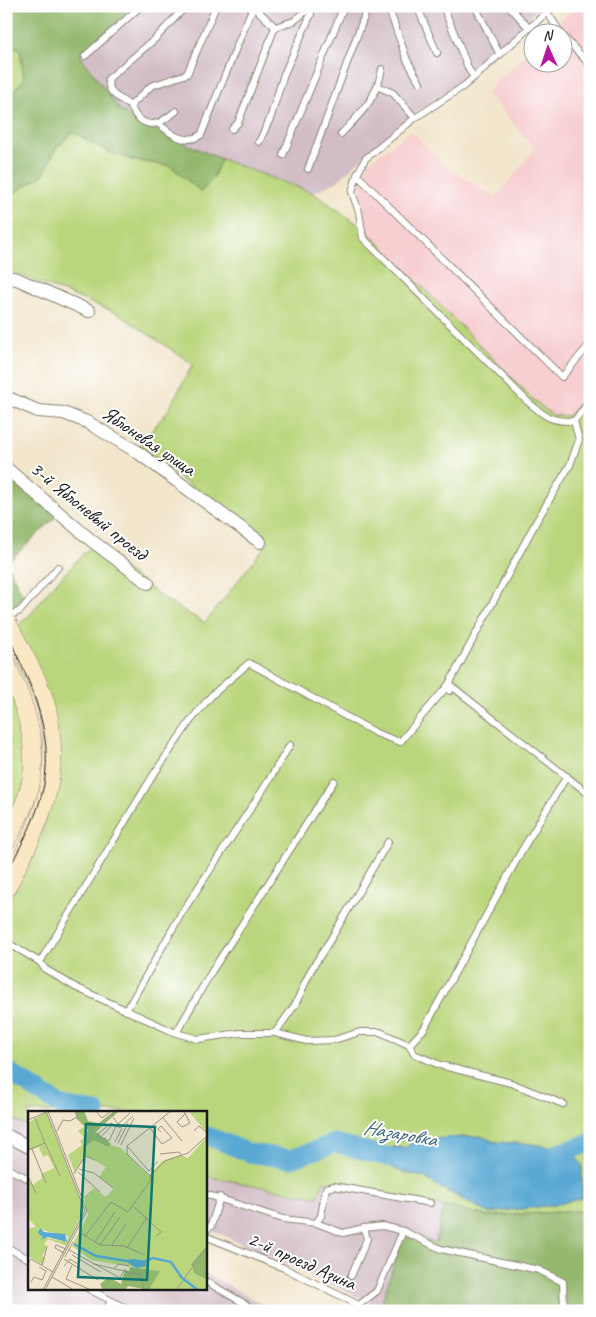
<svg xmlns="http://www.w3.org/2000/svg" width="596" height="1317" font-family="Caveat,sans-serif">
<rect width="100%" height="100%" fill="#fff"/>
<filter id="ink" filterUnits="userSpaceOnUse"><feTurbulence type="fractalNoise" baseFrequency=".02" numOctaves="2"/><feDisplacementMap in="SourceGraphic" scale="10" xChannelSelector="R" yChannelSelector="G"/><feConvolveMatrix kernelMatrix="1 2 1 2 8 2 1 2 1" color-interpolation-filters="sRGB"/></filter>
<filter id="wash" filterUnits="userSpaceOnUse"><feTurbulence type="fractalNoise" baseFrequency=".0096" numOctaves="4" result="noise"/><feDisplacementMap in="SourceGraphic" scale="20" xChannelSelector="R" yChannelSelector="G"/><feGaussianBlur stdDeviation="1.12" result="paint"/><feColorMatrix in="noise" values="0 0 0 0 0 0 0 0 0 0 0 0 0 0 0 0 0 1.4 0 .05"/><feComposite in="paint" operator="in"/></filter>
<g filter="url(#wash)">
<rect width="100%" height="100%" fill="#f2e6cc"/>
<path fill="#f7cfd1" d="M576 6H590V390L568 416 552 415 534 400 365 229 360 183 370 161 411 131 447 168 496 197 535 149 486 92 533 48 534 62H564V32H549Z"/>
<g fill="#d2bdc6">
<path d="M134 6H540L496 53 462 82 418 111 364 156 338 181 313 193 221 159 143 125 119 109 80 55Z"/>
<path d="M6 1116 29 1127V1288H205V1273L262 1304 252 1311H6Z"/>
<path d="M205 1176 317 1197 324 1181 444 1206 436 1242 403 1237 380 1307 207 1228 205 1232Z"/>
</g>
<g fill="#bad67c" stroke="#6b794c" fill-rule="evenodd">
<path d="M6 41 20 50 24 79 6 99Z"/>
<path d="M73 132 105 150 132 160 171 166 201 192 213 178 221 159 313 193 365 229 534 400 552 415 568 416 590 390V1213L577 1211 488 1216 324 1181 317 1197 205 1176V1112H29V1127L6 1116V905L42 830 57 772 17 626 31 614 48 591 92 545 167 601 205 623 269 541 137 448 167 412 193 364 117 313 7 270 6 271V191L12 194 43 175 56 148ZM480 1136 495 1142 532 1144 520 1208 489 1213 441 1188 424 1177 399 1171 390 1166 384 1156 394 1147 406 1148Z"/>
<path d="M6 674C22 705 28 753 23 787 20 802 12 817 6 830Z"/>
</g>
<g fill="#93b76c" stroke="#586a44">
<path d="M6 6H134L80 55 119 109 143 125 221 159 213 178 201 192 171 166 133 160 105 150 73 132 56 148 43 175 12 194 6 191V99L24 79 20 50 6 41Z"/>
<path d="M6 473 57 516 7 563 23 596 17 604 6 606Z"/>
<path d="M444 1206 488 1216 577 1211 590 1213V1311H387L380 1307 403 1237 436 1242Z"/>
</g>
<path fill="#59a8d3" stroke="#3a6278" d="M480 1136 495 1142 532 1144 570 1150 582 1165V1198L554 1205 489 1213 441 1188 424 1177 399 1171 390 1166 384 1156 393 1147 406 1148 413 1140Z"/>
<g fill="none" stroke-linecap="round" stroke-linejoin="round">
<g stroke="#59a8d3" stroke-width="19">
<path d="M6 1070 61 1106 96 1112"/>
<path d="M205 1135 250 1153 291 1159 335 1143 384 1156 409 1160"/>
<path d="M546 1157 590 1143"/>
</g>
</g>
</g>
<g filter="url(#ink)">
<g fill="none" stroke-linecap="round" stroke-linejoin="round">
<g stroke="#878174" stroke-width="8">
<g id="lane">
<path d="M253 6 275 27 294 21 311 7"/>
<path d="M388 6 407 60 420 83"/>
<path d="M417 6 437 53"/>
<path d="M443 6 469 70 474 77"/>
<path d="M475 6 500 55"/>
<path d="M509 6 529 28"/>
<path d="M554 6 464 86 415 118 365 159 357 175 562 377 590 344"/>
<path d="M547 12 560 32"/>
<path d="M564 37 590 65"/>
<path d="M85 56 141 6"/>
<path d="M379 87 393 93 415 118"/>
<path d="M130 106 151 86 187 74 216 6"/>
<path d="M176 111C164 120 153 131 138 118 134 115 133 109 129 105 118 96 109 96 108 79L155 39 186 6"/>
<path d="M159 124C172 135 185 145 201 135L249 16 254 7"/>
<path d="M232 129 238 123 275 27"/>
<path d="M341 134C362 112 376 100 382 69"/>
<path d="M259 142 270 119 284 74 311 14 310 9"/>
<path d="M283 155 344 6"/>
<path d="M308 169 368 6"/>
<path d="M574 421 590 401"/>
<path d="M6 617 20 611 58 567"/>
<path d="M450 691 449 684 590 795"/>
<path d="M6 942 40 962 45 969 75 987 176 1033 198 1039 240 1033H275L307 1041 334 1040 360 1032H380L409 1045 414 1054 440 1065 511 1083 563 1104"/>
<path d="M40 962 152 777 191 720 212 695 249 663 376 733 400 742 449 684 536 522 570 465 579 440 574 421C550 422 545 416 528 402L363 238 359 212 352 192 357 175"/>
<path d="M126 1011 181 914 264 788 290 745"/>
<path d="M176 1033 212 971 334 781"/>
<path d="M275 1033 295 1005 311 970 332 937 388 842"/>
<path d="M409 1045 424 1029 522 850 567 776"/>
<path d="M6 1168 29 1179"/>
<path d="M205 1194 283 1219 316 1223 343 1233 364 1228 383 1226 403 1231 441 1249 539 1270 563 1282 564 1311"/>
<path d="M6 1218H7"/>
<path d="M316 1223 321 1216 326 1188 334 1186 430 1203"/>
<path d="M205 1231 211 1226 220 1197"/>
<path d="M205 1236 284 1268 359 1305 377 1291 403 1231"/>
<path d="M6 1247 29 1259"/>
<path d="M351 1276 367 1239 364 1228"/>
<path d="M205 1281 247 1305"/>
<path d="M87 1288 131 1311"/>
<path d="M106 1311 111 1301"/>
</g>
</g>
<g stroke="#878174" stroke-width="14">
<g id="street">
<path d="M6 277 17 279 89 311"/>
<path d="M6 397 38 411 63 413 87 422 136 451 260 542"/>
<path d="M6 468 92 541 148 583"/>
<path d="M6 1135 29 1147"/>
</g>
</g>
<g stroke="#878174" stroke-width="19">
<g id="secondary">
<path d="M6 620C20 649 44 686 49 718 62 786 35 831 6 889"/>
<path d="M6 664C25 702 42 751 28 793 23 810 14 826 6 842"/>
</g>
</g>
<use href="#lane" stroke="#fff" stroke-width="6"/>
<use href="#street" stroke="#fff" stroke-width="12"/>
<use href="#secondary" stroke="#fae7c3" stroke-width="18"/>
<path stroke="#1c1c1c" stroke-width="1" d="M6 632C31 684 58 738 41 797 34 823 19 849 6 874"/>
</g>
</g>
<g text-anchor="middle" dominant-baseline="central" stroke-width="4" stroke-linejoin="round" paint-order="stroke">
<g font-size="20" fill="#1c1c1c" stroke="#fff">
<text transform="translate(149 441) rotate(34)">Яблоневая улица</text>
<text transform="translate(89 511) rotate(39)">3-й Яблоневый проезд</text>
<text transform="translate(302 1261) rotate(24)">2-й проезд Азина</text>
</g>
<g font-size="21" font-style="italic" fill="#3a6278" stroke="#fff">
<text transform="translate(400 1133) rotate(10)">Назаровка</text>
</g>
</g>
<g transform="translate(28 1111)">
<rect width="179" height="179" fill="#f2e6cc"/>
<path d="M164 0H179V22L162 2ZM18 1 56 97 39 135 20 128 16 133 20 135 14 145 17 147 15 154 0 145V117L8 116 0 107V68L5 74 14 67 13 63 26 57 20 44 15 46 11 36 0 40V12ZM10 118 40 125 39 131 15 126ZM57 15 60 22 56 34 58 35 66 29 93 37 121 65 134 50 152 44 160 47 179 26V134L163 153 166 162 179 169V179H121L131 160 63 149 44 135 60 104 56 86 66 77 78 86 86 77 71 66 78 56 57 44 47 62 40 44 54 34 52 30 56 26 50 20Z" fill="#bad67c" fill-rule="evenodd"/>
<path d="M48 0H56L60 10 71 12 86 0H91L67 20 83 33 80 36 66 29 58 35 56 34 60 19 48 7ZM179 134V169L166 162 163 153ZM102 156 132 160 121 179 100 175 97 179H75L72 173 81 166 93 173 97 159 101 160Z" fill="#93b76c"/>
<path d="M12 117 16 121 37 123 39 131 20 126 12 129 15 126 10 122ZM107 148 117 150 118 155 108 157 96 149Z" fill="#59a8d3"/>
<path fill="none" stroke="#59a8d3" stroke-width="2.5" d="M46 133 68 145 99 150M115 151 125 147 143 151 154 167 170 179"/>
<path fill="none" stroke="#9c9586" stroke-width="1" d="M68 0 74 7 83 0M156 0 162 12 154 16 149 11 157 3M85 6 90 13 102 2M135 7 154 30M0 9 19 1M122 17 134 33 144 27 133 15 130 18 133 21M29 20 35 9 42 10 49 6 47 0M68 20 90 0M166 20 171 15 179 22M73 26 85 13M78 27 74 28 70 23 83 12 92 17 105 5M76 28 81 30 88 15M87 31 94 17M17 32 32 65M90 32 100 12M93 34 106 7M4 38 18 72M0 39 17 32 7 7M132 43 151 41 154 45M130 50 121 60 99 35 143 0M51 58 66 62 85 77M50 61 72 81M46 63 57 45 67 49M0 65 8 82M122 65 137 50 160 42 179 25M106 96 133 121 128 125M51 121 72 134 96 135 117 144M57 125 83 91 100 101 122 70V65L99 43V35M67 131 87 101M72 134 92 106M84 134 98 113M99 137 119 106M41 139 92 167 97 158M36 142 27 137 28 134 38 138M44 144 73 161M37 146 45 131M36 148 70 169M0 152 3 148 25 161M66 153 113 164 116 179M14 154 19 136M44 154 38 168 63 179M36 155 42 148 51 154M87 157 90 153 101 155M24 166 46 179M3 171 6 166 14 169 18 160 11 156M15 179 57 100 18 0M17 179 59 100 20 0M120 179H148M148 179 179 136"/>
<path fill="#0f766e" fill-opacity="0.15" stroke="#0f766e" stroke-width="2.5" d="M58 13 127 16 119 169 50 166Z"/>
<rect width="179" height="179" fill="none" stroke="#1c1c1c" stroke-width="2.5"/>
</g>
<rect width="596" height="1317" fill="none" stroke="#fff" stroke-width="25"/>
<g transform="translate(548 48) rotate(357)"><circle r="24" fill="#ffffff" stroke="#a4a4a4"/>
<path d="M0-4L9 19L0 12L-9 19Z" fill="#b5179e"/>
<text y="-8" font-size="14" font-weight="bold" text-anchor="middle" fill="#1c1c1c">N</text>
</g>
</svg>
